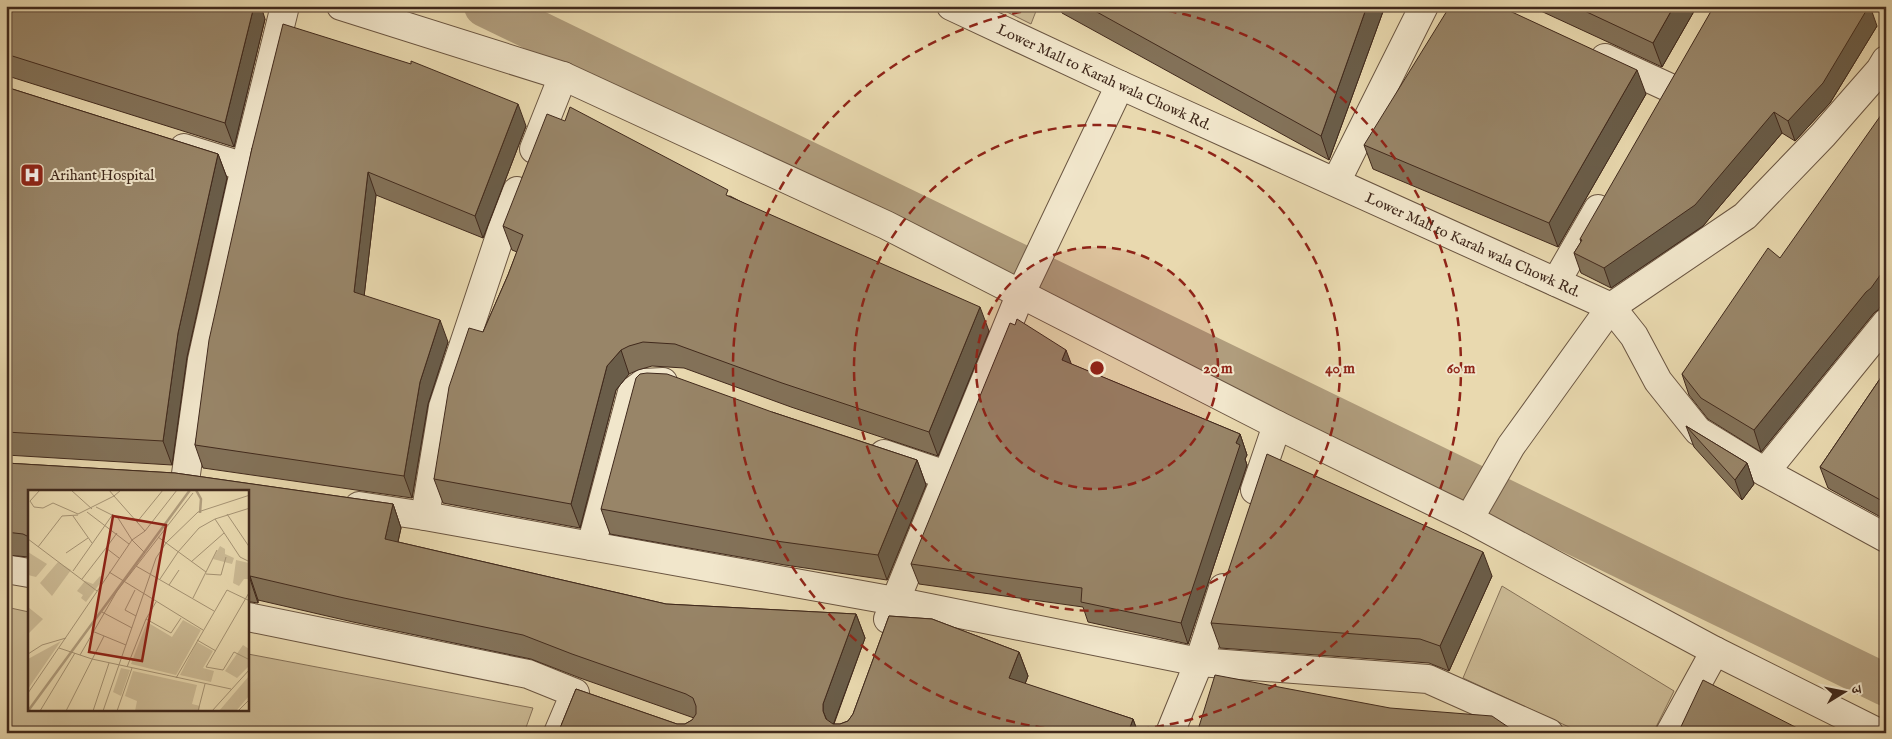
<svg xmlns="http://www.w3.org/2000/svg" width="1892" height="739" font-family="'IM FELL English','Noto Serif Devanagari',serif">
<rect width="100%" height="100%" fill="#e9d9af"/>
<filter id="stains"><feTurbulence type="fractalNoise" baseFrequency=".004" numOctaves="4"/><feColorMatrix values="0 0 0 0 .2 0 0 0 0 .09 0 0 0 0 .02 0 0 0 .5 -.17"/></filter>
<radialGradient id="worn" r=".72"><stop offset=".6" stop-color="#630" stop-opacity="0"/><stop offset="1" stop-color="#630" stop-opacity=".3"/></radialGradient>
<g fill="#ccbb96" stroke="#867259">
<path d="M995 6H1038L1031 24Z"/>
<path d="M1502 586 1674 691 1653 733H1582L1463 678Z"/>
<path d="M6 607 29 612V710H248V654L533 708 524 733H6Z"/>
</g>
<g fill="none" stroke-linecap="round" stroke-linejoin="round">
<path stroke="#b09d7d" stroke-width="42" d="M485 6 1886 685"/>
<g stroke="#6a5541" stroke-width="30">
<g id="minor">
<path d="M341 6 563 76 886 225 1277 425 1469 519 1715 651 1879 733"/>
<path d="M1605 58 1668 87"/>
<path d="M184 148 245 167"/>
<path d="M534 149 563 76"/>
<path d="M1336 182 1424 6"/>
<path d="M1556 282 1598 209"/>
<path d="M884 454 946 475"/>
<path d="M1765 472 1886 538"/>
<path d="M185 481 202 360 245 167 285 6"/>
<path d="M1255 490 1277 425"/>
<path d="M359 506 425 516 895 601 1199 662 1428 679 1549 733"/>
<path d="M425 516 443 407 502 230 517 191"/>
<path d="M1469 519 1511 446 1611 307 1745 216 1823 135 1880 70 1886 60"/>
<path d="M591 546 632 392 644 383 663 382"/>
<path d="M6 569 29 573"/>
<path d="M248 617 528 674 575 693 558 733"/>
<path d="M888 619 1021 293 1120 85"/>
<path d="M1170 733 1199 662 1223 588"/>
<path d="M1670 733 1715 651"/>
</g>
</g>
<g stroke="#6a5541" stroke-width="30">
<g id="tertiary">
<path id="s1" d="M951 6 1120 85 1611 307 1634 336 1658 381 1698 431 1765 472 1886 323"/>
</g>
</g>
<use href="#minor" stroke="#f1e6cb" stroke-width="28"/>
<use href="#tertiary" stroke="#f1e6cb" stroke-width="28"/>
</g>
<g fill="#837259" stroke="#40291c">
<path d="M6 6 265 19 234 147 11 77H6Z"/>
<path d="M1059 6H1385L1329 160 1062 13Z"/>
<path d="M1530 6H1697L1662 67Z"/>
<path d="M1877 26 1830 103 1795 141 1782 133 1703 226 1611 288 1581 273 1574 253 1581 242 1580 239Z"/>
<path d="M6 87 218 154 227 178 187 357 172 465 6 455Z"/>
<path d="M1646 94 1558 247 1373 169 1364 145Z"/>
<path d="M526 126 483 238 376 195 364 296 448 342 428 404 412 498 203 468 195 445 252 148Z"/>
<path d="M730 196 989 331 938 456 791 407 684 368 652 366 638 370 629 374 616 390 580 528 443 503 434 479 483 332 508 275 517 252 512 250 503 226Z"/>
<path d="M1780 258 1878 310 1874 313 1761 452 1708 419 1689 395 1682 374Z"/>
<path d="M1071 364 1240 434 1247 455 1245 459 1247 465 1188 644 1088 622 1083 607 919 584 911 564Z"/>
<path d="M1886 370V520L1828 488 1820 467Z"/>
<path d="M772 412 917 460 926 485 887 580 785 565 610 534 601 509Z"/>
<path d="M1686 426 1747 463 1754 484 1742 500 1694 447Z"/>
<path d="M6 463 175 473 393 504 401 528 398 542 666 604 856 614 865 638 834 724H840L848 721 853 714 889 616 932 619 1019 652 1028 676 1025 684 1133 719 1138 733H558L576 689 677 724H685L692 720 694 718 580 678 531 659 353 622 258 600V603L251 602H248V492H29V557L6 555Z"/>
<path d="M1492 576 1449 671 1429 663 1220 648 1211 623Z"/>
</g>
<g fill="#6a5d49" stroke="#40291c">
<path d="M254 6H261L265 19 234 147 225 123Z"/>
<path d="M1367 6H1385L1329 160 1321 136Z"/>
<path d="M1674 6H1697L1662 67 1653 43Z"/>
<path d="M1869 6H1870L1877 26 1830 103 1795 141 1788 121Z"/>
<path d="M1637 70 1646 94 1558 247 1549 223Z"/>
<path d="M518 104 526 126 483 238 475 216Z"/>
<path d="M1774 112 1782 133 1703 226 1611 288 1604 268Z"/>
<path d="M218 154 227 178 187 357 172 465 163 441 178 333Z"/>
<path d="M368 172 376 195 362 314 354 292Z"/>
<path d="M1886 267V299L1878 310 1874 313 1761 452 1754 430Z"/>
<path d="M980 307 989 331 938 456 929 432Z"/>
<path d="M440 320 448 342 428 404 412 498 404 476 420 382Z"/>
<path d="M621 350 629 374 616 390 580 528 571 504 607 366Z"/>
<path d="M1066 350 1074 371 1062 360Z"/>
<path d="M1240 434 1247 455 1245 459 1247 465 1188 644 1181 623 1236 443Z"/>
<path d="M917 460 926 485 887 580 878 555Z"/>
<path d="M1747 463 1754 484 1742 500 1735 480Z"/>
<path d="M393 504 401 528 393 563 385 539Z"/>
<path d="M1483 552 1492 576 1449 671 1440 646Z"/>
<path d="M250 576 258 600V603L250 579Z"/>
<path d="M856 614 865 638 832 728V733L823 711V704Z"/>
<path d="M1019 652 1028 676 1018 702 1009 678Z"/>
<path d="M1133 719 1138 733H1128Z"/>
</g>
<g fill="#988568" stroke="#40291c">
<path d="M6 6H254L225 123 6 54Z"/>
<path d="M1086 6H1367L1321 136Z"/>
<path d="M1450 6H1499L1637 70 1549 223 1364 145Z"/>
<path d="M1574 6H1674L1653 43Z"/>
<path d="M1714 6H1869L1823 83 1788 121 1774 112 1695 205 1604 268 1574 253 1582 240 1580 239Z"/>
<path d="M283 24 411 64V61L518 104 475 216 368 172 354 292 440 320 420 382 404 476 195 445 209 340 252 148Z"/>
<path d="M6 87 218 154 178 333 163 441 6 432Z"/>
<path d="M570 107 728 190 726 195 980 307 929 432 782 383 675 344 643 342 629 346 621 350 607 366 571 504 434 479 449 387 469 328 483 332 508 275 523 235 503 226 547 114 565 121Z"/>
<path d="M1886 108V267L1871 288 1866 292 1754 430 1701 398 1682 374 1768 248 1780 258Z"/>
<path d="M1017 319 1066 350 1062 360 1240 434 1236 443 1240 445 1181 623 1081 602 1082 588 911 564 1010 323 1015 325Z"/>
<path d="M1886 370V503L1820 467Z"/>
<path d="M647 373 667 374 772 412 917 460 878 555 776 541 601 509 636 378 640 374Z"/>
<path d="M1686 426 1747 463 1735 480Z"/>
<path d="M1267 454 1483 552 1440 646 1420 639 1211 623Z"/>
<path d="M6 463 175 473 393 504 385 539 666 604 856 614 823 704V711L826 719 833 724H840L848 721 853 714 889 616 932 619 1019 652 1009 678 1133 719 1128 733H558L576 689 677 724H685L692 720 696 714V706L693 698 686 694 572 654 523 635 344 598 250 576V579H248V492H29V537L23 534 6 532Z"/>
<path d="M1215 675 1390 708 1492 716 1517 733H1197Z"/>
<path d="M1703 680 1807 733H1678Z"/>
</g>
<circle cx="1097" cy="368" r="121" fill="#8f2418" fill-opacity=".12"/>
<g fill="none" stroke="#8f2418" stroke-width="2.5" stroke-dasharray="9 6">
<circle cx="1097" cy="368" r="121"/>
<circle cx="1097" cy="368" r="243"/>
<path d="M1138 6A364 364 0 1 1 1056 6"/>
</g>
<defs>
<g id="hospital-square" transform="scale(1.25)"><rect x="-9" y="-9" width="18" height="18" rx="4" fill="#8f2418" stroke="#f1e6cb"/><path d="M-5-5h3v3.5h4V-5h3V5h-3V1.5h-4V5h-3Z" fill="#fff"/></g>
</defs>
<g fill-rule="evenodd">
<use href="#hospital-square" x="32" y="175"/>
</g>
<g text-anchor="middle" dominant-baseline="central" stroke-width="4" stroke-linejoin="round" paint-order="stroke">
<g font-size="15" fill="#40291c" stroke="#f1e6cb">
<text stroke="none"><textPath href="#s1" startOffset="169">Lower Mall to Karah wala Chowk Rd.</textPath></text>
<text stroke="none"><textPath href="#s1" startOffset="574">Lower Mall to Karah wala Chowk Rd.</textPath></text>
</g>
<g font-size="15" fill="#40291c" stroke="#f1e6cb" text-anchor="start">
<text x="50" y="175">Arihant Hospital</text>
</g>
</g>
<g transform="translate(28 490)">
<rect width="221" height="221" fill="#e9d9af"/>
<path d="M192 56 197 59V64L206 68 204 74 185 69ZM0 62 19 74 8 87 0 85ZM208 70 221 73V89H216L211 96 205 93ZM30 72 43 80 24 106 12 93ZM72 86 76 88 58 112 53 108 55 105 49 101 57 91 65 94ZM0 117 15 129 1 143 0 142ZM155 130 173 140 148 185 103 174 119 132 144 147ZM33 151 6 190 0 199V169ZM169 152 185 161 175 178 186 181 183 192 152 185ZM215 155 221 159V176L209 188 197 181ZM93 178 102 180 93 206 85 202ZM105 181 169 195 164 214 172 216 171 221H107L109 211 97 206ZM221 186V206L208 221H191Z" fill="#ccbb96"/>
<path fill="none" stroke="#b09d7d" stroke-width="2.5" d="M168 0 173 9 172 23M0 221 162 0"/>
<path fill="none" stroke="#a59374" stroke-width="1" d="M12 0 2 11 6 17 15 18 25 13 50 24 86 6 81 0M43 0 64 19M68 17 90 28 104 50 117 63M59 22 101 54M199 24 222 58M45 26 64 53M187 29 222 18M109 32 135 0M117 41 149 0M130 47 178 82 165 108M0 49 69 101M10 57 34 26 50 25M78 58 89 43M38 63 60 48M163 72 196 43M108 76 186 121M45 81 85 24M81 82 175 140M178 82 189 60M178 84 193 85 198 67M54 89 78 58 91 68M132 89 150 62 171 38 187 29 212 67 222 72M141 95 151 80M107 100 97 120 108 126M222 101 178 177 195 180 206 162 222 170M74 122 104 138M118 129 128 112M64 141 98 155M169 150 188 161M31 158 64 169 203 199M0 164 14 155 38 148M52 165 89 101 165 3M99 177 118 129 143 143 153 128M148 188 199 100 222 111M0 203 104 50 117 41 86 6 93 0M12 221 47 163M38 221 76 146M65 221 81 173M75 221 128 68 138 53 170 22 222 5M89 221 104 178M170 221 177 194M184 221 222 179M210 221 222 209"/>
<path fill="#8f2418" fill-opacity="0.15" stroke="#8f2418" stroke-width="2.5" d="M85 26 138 35 114 171 61 162Z"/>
<rect width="221" height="221" fill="none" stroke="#40291c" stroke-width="2.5"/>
</g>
<circle cx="1097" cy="368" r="8" fill="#8f2418" stroke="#f1e6cb" stroke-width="2.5"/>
<g font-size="15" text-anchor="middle" font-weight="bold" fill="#8f2418" stroke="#f1e6cb" stroke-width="4" stroke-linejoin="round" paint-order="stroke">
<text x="1218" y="373">20 m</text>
<text x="1340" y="373">40 m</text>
<text x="1461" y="373">60 m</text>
</g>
<rect width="1892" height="739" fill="none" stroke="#e9d9af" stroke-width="25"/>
<rect x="8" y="8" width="1877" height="724" fill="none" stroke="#40291c" stroke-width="2.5"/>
<rect x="12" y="12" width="1867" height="714" fill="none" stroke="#40291c"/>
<g transform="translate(1844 692) rotate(80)" stroke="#f1e6cb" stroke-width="4" paint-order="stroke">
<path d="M0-4L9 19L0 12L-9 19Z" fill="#40291c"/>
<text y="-8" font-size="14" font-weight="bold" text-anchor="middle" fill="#40291c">उ</text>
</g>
<rect width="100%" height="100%" filter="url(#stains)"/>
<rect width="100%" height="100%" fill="url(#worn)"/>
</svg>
